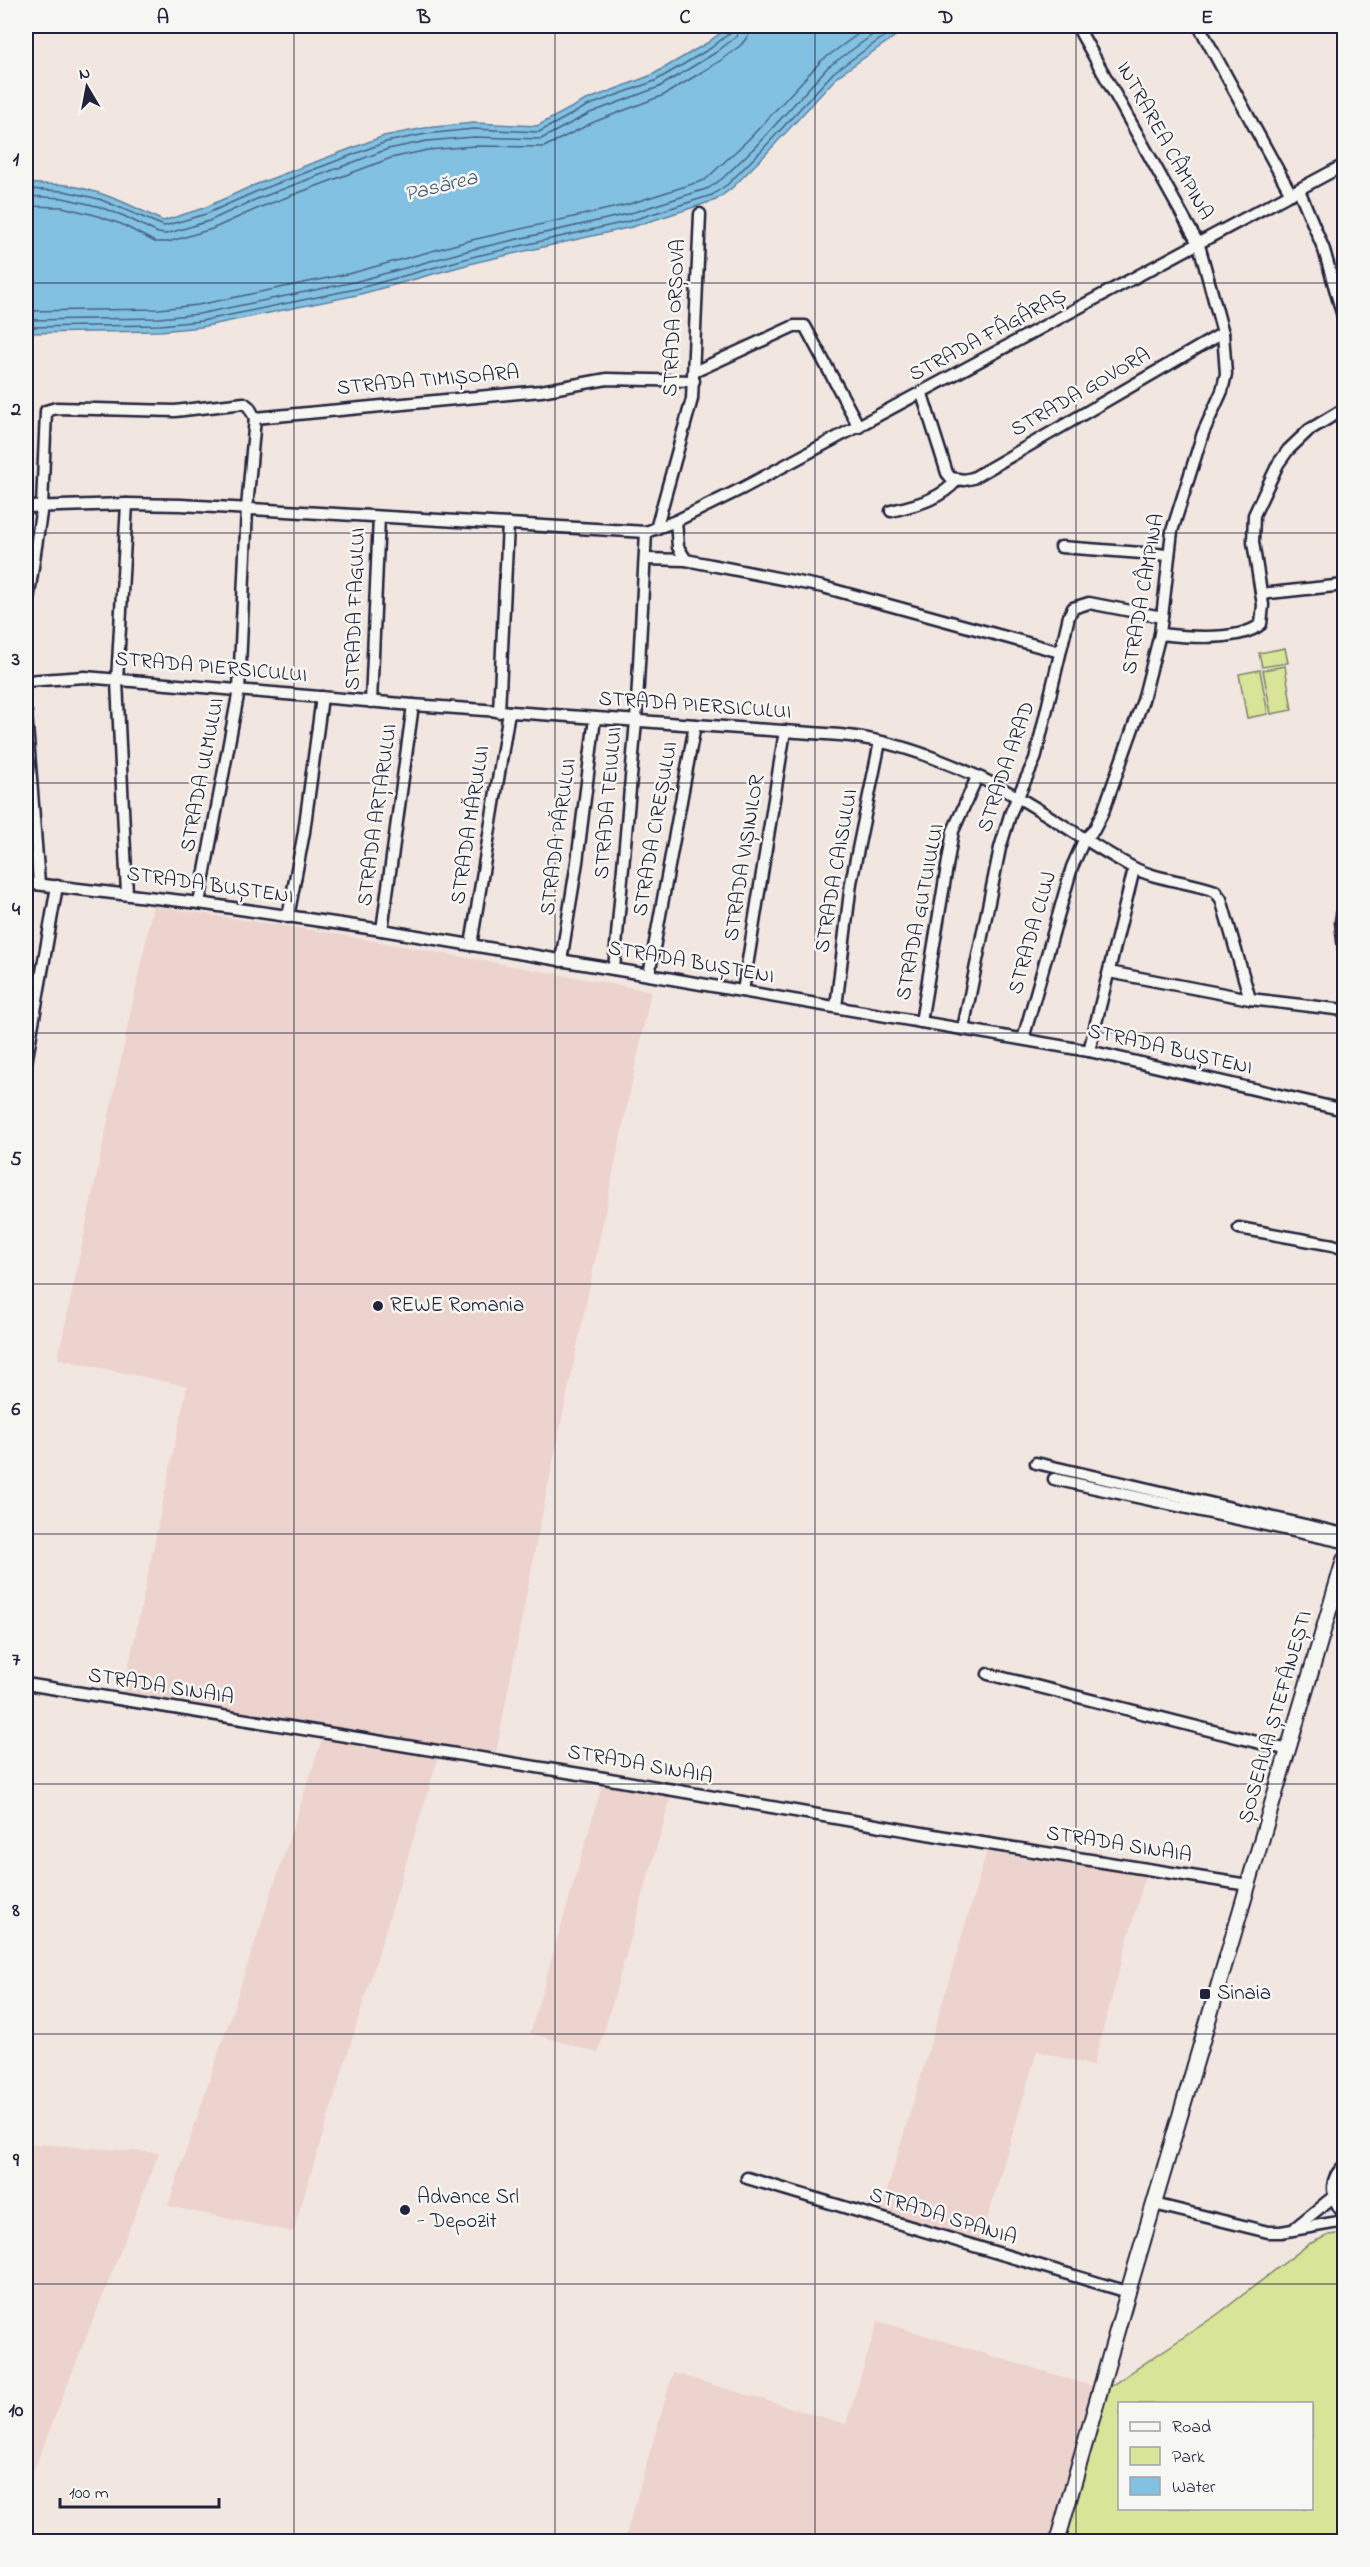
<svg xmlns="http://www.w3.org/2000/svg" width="1370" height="2567" font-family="'Indie Flower',sans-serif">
<rect width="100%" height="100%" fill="#f2e6e1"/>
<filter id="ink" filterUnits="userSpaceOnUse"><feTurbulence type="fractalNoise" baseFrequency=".0167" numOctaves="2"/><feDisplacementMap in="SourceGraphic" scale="12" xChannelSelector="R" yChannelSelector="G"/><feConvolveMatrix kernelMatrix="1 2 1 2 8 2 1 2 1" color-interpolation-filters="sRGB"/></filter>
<g filter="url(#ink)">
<g fill="#edd3cd">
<path d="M153 906 330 933 651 991 537 1539 496 1753 123 1694 187 1386 58 1359Z"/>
<path d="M324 1733 440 1752 293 2232 168 2206Z"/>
<path d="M604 1778 673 1790 598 2053 530 2033Z"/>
<path d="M989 1844 1147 1869 1093 2066 1037 2051 979 2248 879 2218Z"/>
<path d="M26 2143 159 2153 26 2490Z"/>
<path d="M878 2321 1105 2390 1062 2541 624 2542 673 2373 846 2424Z"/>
</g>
<g fill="#d8e497" stroke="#7d8369" stroke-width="1.5" fill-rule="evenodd">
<path d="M1285 648 1288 663 1262 667 1259 653Z"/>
<path d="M1285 666 1292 710 1271 714 1263 670Z"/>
<path d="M1260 670 1268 714 1247 718 1239 674Z"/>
<path d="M1344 2233V2541L1062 2542 1105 2390 1218 2314 1309 2244 1329 2235ZM1120 2404H1312V2508H1120Z"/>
</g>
<path fill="#82c1e2" stroke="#5c819f" stroke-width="1.5" d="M730 26H910L838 76 765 155 732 188 716 200 632 227 477 262 357 295 201 327 160 331 26 333V182C39 186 53 183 67 185 102 191 131 205 163 221L204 208 252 186 384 136 425 128 474 123 537 126 584 101 652 75 707 43Z"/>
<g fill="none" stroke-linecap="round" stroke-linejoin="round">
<g stroke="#48627e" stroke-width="1.5">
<path d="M26 189 64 191 99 199 164 226 206 214 255 192 386 142 426 134 473 129 539 132 587 106 655 81 711 48 731 32 733 26"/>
<path d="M26 196 63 198 97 206 124 216 158 233 166 234 209 221 257 199 388 149 427 141 474 137 541 139 590 113 659 87 715 53 736 37 740 26"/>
<path d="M26 206 62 207 95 215 121 224 155 242H168L212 229 261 207 391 158 428 150 474 146 544 147 594 122 664 95 720 61 741 45 748 36 749 26"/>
<path d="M26 311 159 309 198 305 352 273 472 240 626 205 705 180 749 139 821 61 869 26"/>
<path d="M26 320 159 318 199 314 354 282 474 249 628 214 709 188 723 178 756 146 828 67 885 26"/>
<path d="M26 327 160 325 201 321 356 289 476 256 630 221 712 195 728 184 761 151 834 72 899 26"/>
</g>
<g stroke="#22223b" stroke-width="15">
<g id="street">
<path d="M1199 26 1291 194"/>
<path d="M1299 190 1324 250 1344 320"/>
<path d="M694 372 794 326H805L859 427"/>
<path d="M922 394 947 473 951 478 964 480 973 478 1223 333"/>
<path d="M127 504 117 681 127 894"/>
<path d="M26 507 127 504 181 505 646 532 676 521 743 488 1344 165"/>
<path d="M891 511C915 505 940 500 957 480"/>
<path d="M676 521 678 547 686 560 823 587 1060 652"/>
<path d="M656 529 692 399 700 214"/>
<path d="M1061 547 1169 555"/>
<path d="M645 559 686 560"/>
<path d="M1261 594 1344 585"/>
<path d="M26 614 42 506 46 411 56 408 175 411 244 403 249 407 255 418"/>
<path d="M1160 634C1186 637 1240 642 1261 624L1263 605 1253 542 1254 515 1278 464 1288 450 1309 430 1344 409"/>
<path d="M26 681 85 677 413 705 840 735C899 740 968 769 1019 798 1057 820 1093 846 1132 867 1156 880 1188 881 1215 891L1221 899 1250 999"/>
<path d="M371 702 379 517"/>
<path d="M499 712 508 524"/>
<path d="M26 713 39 884"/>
<path d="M26 883 199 903 382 930 649 975 1089 1051 1344 1110"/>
<path d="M199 903 239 690 247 508 255 418 541 391 607 379 694 381"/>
<path d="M1344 903 1341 922 1344 949"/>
<path d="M288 917 304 832 322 697"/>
<path d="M382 930 413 705"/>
<path d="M471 945 509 712"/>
<path d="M561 961 577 862 595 718"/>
<path d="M614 969 636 721 646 532"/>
<path d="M1109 972 1250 999 1344 1010"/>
<path d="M649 975 695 725"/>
<path d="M743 991 785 731"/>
<path d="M836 1007 851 883 880 742"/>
<path d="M921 1022 953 831 977 777"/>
<path d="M963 1029 1000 848 1011 812 1035 759 1069 616 1073 608 1089 603 1162 617"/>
<path d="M1023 1039 1072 867 1084 840 1094 830 1103 812 1143 700 1160 634 1172 531 1203 433 1222 391 1226 374 1223 333 1199 245 1077 26"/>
<path d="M1089 1051 1134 869"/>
<path d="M26 1063 57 886"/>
<path d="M1239 1228 1333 1245 1344 1249"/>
<path d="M1036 1463 1344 1534"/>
<path d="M1054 1479 1344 1542"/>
<path d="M988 1674 1288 1750"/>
<path d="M26 1684 604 1778 951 1838 1248 1885"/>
<path d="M1344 2166C1328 2180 1331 2200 1344 2214"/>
<path d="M747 2178 1128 2292"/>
<path d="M1154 2204 1268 2232H1281L1344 2221"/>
<path d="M1296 2227 1333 2197"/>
</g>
</g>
<g stroke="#22223b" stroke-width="18">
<path id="secondary" d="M1057 2542 1128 2292 1344 1560"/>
</g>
<use href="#street" stroke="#f6f6f2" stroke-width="10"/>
<use href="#secondary" stroke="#f6f6f2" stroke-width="14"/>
</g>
</g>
<path fill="none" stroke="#22223b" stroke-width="1.5" stroke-opacity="0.55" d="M294 26V2542M555 26V2542M815 26V2542M1076 26V2542M26 283H1344M26 533H1344M26 783H1344M26 1033H1344M26 1284H1344M26 1534H1344M26 1784H1344M26 2034H1344M26 2284H1344"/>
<g fill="#22223b" stroke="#f6f6f2" stroke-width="2">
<circle cx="378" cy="1306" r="6"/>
<rect x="1199" y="1988" width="12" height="12" rx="3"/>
<circle cx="405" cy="2210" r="6"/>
</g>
<g text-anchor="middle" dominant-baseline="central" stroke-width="5" stroke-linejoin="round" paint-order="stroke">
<g font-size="21" fill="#22223b" stroke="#f6f6f2">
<text transform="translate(1164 141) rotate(61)">INTRAREA CÂMPINA</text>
<text transform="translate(675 318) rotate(-87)">STRADA ORȘOVA</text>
<text transform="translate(988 336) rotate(-28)">STRADA FĂGĂRAȘ</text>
<text transform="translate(428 381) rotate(-5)">STRADA TIMIȘOARA</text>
<text transform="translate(1081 393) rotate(-30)">STRADA GOVORA</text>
<text transform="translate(1144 594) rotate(-80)">STRADA CÂMPINA</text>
<text transform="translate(356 609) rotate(-88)">STRADA FAGULUI</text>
<text transform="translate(211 668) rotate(5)">STRADA PIERSICULUI</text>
<text transform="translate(695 706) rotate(4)">STRADA PIERSICULUI</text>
<text transform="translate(1007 767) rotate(-71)">STRADA ARAD</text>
<text transform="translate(203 775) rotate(-79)">STRADA ULMULUI</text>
<text transform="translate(609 803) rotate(-85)">STRADA TEIULUI</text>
<text transform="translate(378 815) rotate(-82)">STRADA ARȚARULUI</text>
<text transform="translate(471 825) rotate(-81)">STRADA MĂRULUI</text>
<text transform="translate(656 829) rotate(-80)">STRADA CIREȘULUI</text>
<text transform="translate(559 837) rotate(-82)">STRADA PĂRULUI</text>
<text transform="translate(745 858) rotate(-81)">STRADA VIȘINILOR</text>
<text transform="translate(837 871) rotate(-80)">STRADA CAISULUI</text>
<text transform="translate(210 886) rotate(8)">STRADA BUȘTENI</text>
<text transform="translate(921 912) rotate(-79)">STRADA GUTUIULUI</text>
<text transform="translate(1033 933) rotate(-74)">STRADA CLUJ</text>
<text transform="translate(691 963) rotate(10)">STRADA BUȘTENI</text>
<text transform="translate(1170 1050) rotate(13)">STRADA BUȘTENI</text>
<text transform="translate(161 1687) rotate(9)">STRADA SINAIA</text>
<text transform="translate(1276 1717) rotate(-74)">ȘOSEAUA ȘTEFĂNEȘTI</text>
<text transform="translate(640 1765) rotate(10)">STRADA SINAIA</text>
<text transform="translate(1119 1845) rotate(9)">STRADA SINAIA</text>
<text transform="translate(943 2217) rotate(17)">STRADA SPANIA</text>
</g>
<g font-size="21" fill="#22223b" stroke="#f6f6f2" text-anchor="start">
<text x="390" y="1306">REWE Romania</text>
<text x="1217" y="1994">Sinaia</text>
<text x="417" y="2198">Advance Srl<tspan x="417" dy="24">- Depozit</tspan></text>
</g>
<g font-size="22" font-style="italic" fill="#445a75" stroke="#f6f6f2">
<text transform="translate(441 187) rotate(-14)">Pasărea</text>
</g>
</g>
<rect width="1370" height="2567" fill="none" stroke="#f6f6f2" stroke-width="66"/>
<rect x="1118" y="2402" width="195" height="108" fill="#f6f6f2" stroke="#a1a1a9" stroke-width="1.5"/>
<rect x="1130" y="2422" width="30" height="9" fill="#f6f6f2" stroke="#a1a1a9" stroke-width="1.5"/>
<text x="1172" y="2432" font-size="18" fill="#22223b">Road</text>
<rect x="1130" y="2447" width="30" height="18" fill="#d8e497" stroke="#a1a1a9" stroke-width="1.5"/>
<text x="1172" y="2462" font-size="18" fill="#22223b">Park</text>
<rect x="1130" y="2477" width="30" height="18" fill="#82c1e2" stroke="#a1a1a9" stroke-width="1.5"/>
<text x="1172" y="2492" font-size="18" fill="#22223b">Water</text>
<g transform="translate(87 87) rotate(350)" stroke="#f6f6f2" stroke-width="4.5" paint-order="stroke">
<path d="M0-4.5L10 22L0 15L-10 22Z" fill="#22223b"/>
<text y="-9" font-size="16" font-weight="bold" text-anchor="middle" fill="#22223b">N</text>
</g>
<path d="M60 2498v9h159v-9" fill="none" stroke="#22223b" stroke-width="3"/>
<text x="69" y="2498" font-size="18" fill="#22223b" stroke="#f6f6f2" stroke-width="4.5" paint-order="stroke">100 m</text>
<rect x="33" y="33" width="1304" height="2501" fill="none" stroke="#22223b" stroke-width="2"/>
<g font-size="20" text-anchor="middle" font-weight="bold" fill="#22223b">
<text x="163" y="23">A</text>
<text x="424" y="23">B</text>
<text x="685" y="23">C</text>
<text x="946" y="23">D</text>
<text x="1207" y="23">E</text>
<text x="16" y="165">1</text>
<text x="16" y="415">2</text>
<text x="16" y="665">3</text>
<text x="16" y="915">4</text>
<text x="16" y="1165">5</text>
<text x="16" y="1415">6</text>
<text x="16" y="1665">7</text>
<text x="16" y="1916">8</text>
<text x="16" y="2166">9</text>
<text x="16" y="2416">10</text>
</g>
</svg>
